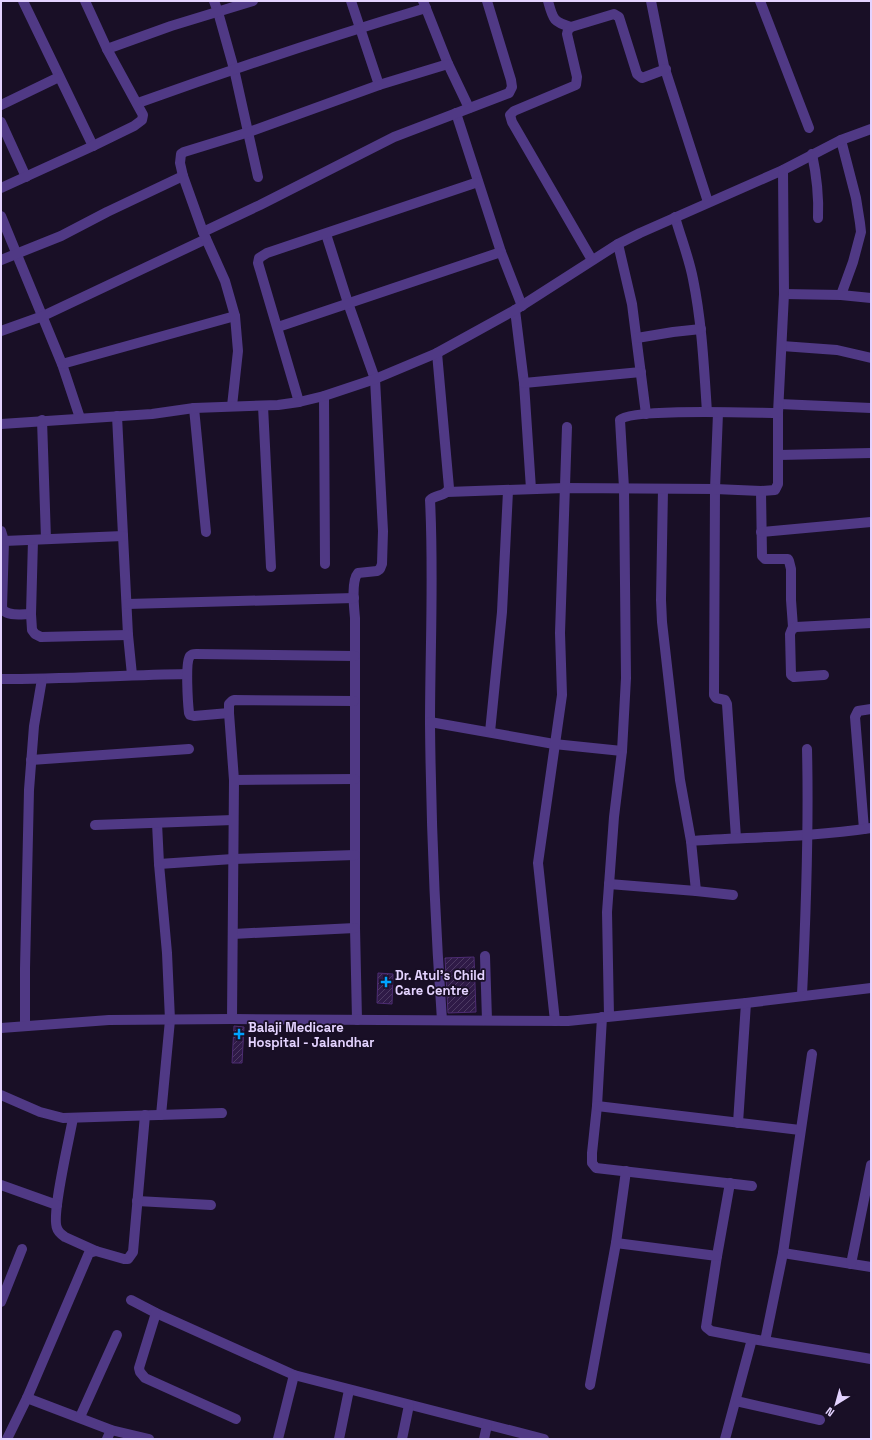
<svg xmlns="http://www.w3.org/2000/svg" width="872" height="1440" font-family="'Space Grotesk',sans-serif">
<defs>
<pattern id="building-hatch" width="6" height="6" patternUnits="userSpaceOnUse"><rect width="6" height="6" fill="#2f1a47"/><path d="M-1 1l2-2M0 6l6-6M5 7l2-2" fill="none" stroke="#4d3a63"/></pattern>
</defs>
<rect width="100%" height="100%" fill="#190f26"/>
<g fill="url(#building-hatch)" stroke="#4d2c73">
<path d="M474 957 476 1012 448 1013 445 958Z"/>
<path d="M378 973 393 974 392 1004 377 1003Z"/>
<path d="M234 1026 244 1027 242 1063H232Z"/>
</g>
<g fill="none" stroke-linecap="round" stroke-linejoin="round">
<g stroke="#503985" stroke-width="10">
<path d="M23 1 93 146"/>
<path d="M214 1 218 12 234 69 258 177"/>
<path d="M351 1 379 85"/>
<path d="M423 1 448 64 469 108"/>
<path d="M548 1C553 19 553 22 571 27"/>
<path d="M651 1 664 66 708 202"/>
<path d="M760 1 809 128"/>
<path d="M107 49 171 26 253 1"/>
<path d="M138 103C233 69 329 37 426 8"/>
<path d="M1 105 59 77"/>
<path d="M456 113 501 252 522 306"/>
<path d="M1 122 26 177"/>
<path d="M841 140 856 198 860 223 861 232 853 262 841 295"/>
<path d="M812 154C817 177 819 195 818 218"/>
<path d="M1 188 93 146 134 126 142 120 143 115 107 49 85 1"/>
<path d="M1 216 62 364 80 418"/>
<path d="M675 217C681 238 689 258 693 279 702 323 704 368 707 412"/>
<path d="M203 232 260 205 394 137 509 93 512 87 511 80 487 1"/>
<path d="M326 234 348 303 375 379 383 531 382 564 380 569 377 571 358 573C351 581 354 607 355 618V928L357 1020"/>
<path d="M618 244 632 304 646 414"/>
<path d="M1 260 61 236 107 212 183 176"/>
<path d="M592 260 512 122 510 115 514 111 576 85 577 77 567 34 568 30 571 27 614 14 619 17 637 74 642 78 666 69"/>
<path d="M784 294 841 295 871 298"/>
<path d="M515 310 524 383 531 489"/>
<path d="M278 327 501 252"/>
<path d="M1 331 43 316 206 239"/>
<path d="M637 338 673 332 701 329"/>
<path d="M782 346 837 350 871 358"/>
<path d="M437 353 449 488C446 497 436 494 430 500 434 575 430 650 430 724 431 823 435 921 442 1020"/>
<path d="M62 364 235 316"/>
<path d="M524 383 641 372"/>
<path d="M324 396 325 564"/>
<path d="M299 402 258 263 259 258 267 253 478 182"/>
<path d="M779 404 871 408"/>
<path d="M232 406 238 351 235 316 225 281 203 232 183 176 180 163 181 154 184 152 249 132 379 85 448 64"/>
<path d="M263 406 271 567"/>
<path d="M194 408 206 532"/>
<path d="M718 413 715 489 714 695 716 698 725 700 727 704 736 838"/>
<path d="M117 416 128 635 132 675"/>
<path d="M42 420 46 539"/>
<path d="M1 424 152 414 194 408 278 405 299 402 324 396 375 379 437 353 515 310 618 244 640 233 783 170 841 140 871 129"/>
<path d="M779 455 871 453"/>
<path d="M663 489 661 600 662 622 680 780 691 841 696 891"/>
<path d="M761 491 762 556 765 559H788L789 561 791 569V600L793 627"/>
<path d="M447 492 565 488 715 489 761 491 775 490 778 484V413L784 294 783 170"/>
<path d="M1 531 4 541 2 608C6 617 22 614 31 614"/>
<path d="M761 532 871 522"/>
<path d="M33 540 31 614 32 630 35 634 41 637 128 635"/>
<path d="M4 541 123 536"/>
<path d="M127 604 354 598"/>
<path d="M824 675 794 677 791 675 790 634 792 629 796 627 871 623"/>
<path d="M1 679C63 679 125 675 187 674"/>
<path d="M229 713 194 716 190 715 189 713C188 704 185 662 190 656 192 654 193 654 196 654L355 656"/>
<path d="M430 722 554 744 622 751"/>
<path d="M490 732 502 612 508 491"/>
<path d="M31 760 189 749"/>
<path d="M234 780 355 779"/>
<path d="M157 823 159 864 167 953 170 1020 161 1115"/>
<path d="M95 825 233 820"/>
<path d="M864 829 855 717 858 711 871 709"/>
<path d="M691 841C751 837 812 837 871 828"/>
<path d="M159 864 233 859 355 855"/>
<path d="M609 884 696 891 733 895"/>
<path d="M233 934 355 928"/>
<path d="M485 956 487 1020"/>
<path d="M802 995C806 913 809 831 807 749"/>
<path d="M609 1016 607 912 614 817 622 751 626 678 624 488 620 420C631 408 756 413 778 413"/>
<path d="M602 1017 597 1106 592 1153V1163L596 1168 752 1186"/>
<path d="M232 1019 234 780 229 713V704L232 701 234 700 354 701"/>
<path d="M555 1021 538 863 562 695 560 633 567 427"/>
<path d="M25 1026V968L29 790 34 726 42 679"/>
<path d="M1 1095 40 1112 63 1118 222 1113"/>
<path d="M597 1106 800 1130"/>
<path d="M73 1118C70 1136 51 1215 57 1228 58 1232 62 1235 65 1237L96 1251"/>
<path d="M738 1123 746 1003"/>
<path d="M730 1183 717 1256 706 1327 711 1331 752 1339 871 1359"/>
<path d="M1 1185 57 1205"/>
<path d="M137 1201 211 1205"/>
<path d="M616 1243 717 1256"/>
<path d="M783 1253 871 1267"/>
<path d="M851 1264 871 1165"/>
<path d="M131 1300 156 1313 294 1375 544 1439"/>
<path d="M1 1302 22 1249"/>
<path d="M156 1313 139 1368 140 1372 145 1378 236 1419"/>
<path d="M765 1341 783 1253 812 1054"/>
<path d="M590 1385 616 1243 626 1171"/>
<path d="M27 1398 111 1430 149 1439"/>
<path d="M736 1401 820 1420"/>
<path d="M80 1417 117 1335"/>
<path d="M7 1439 27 1398 89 1253 96 1251 124 1259H128L133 1252 145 1115"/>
<path d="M107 1439 111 1430"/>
<path d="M278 1439 294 1375"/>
<path d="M339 1439 349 1390"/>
<path d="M402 1439 409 1405"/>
<path d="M484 1439 487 1425"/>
<path d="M725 1439 752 1339"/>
</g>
<path stroke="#503985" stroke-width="10" d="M1 1028 109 1020 232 1019 568 1021 746 1003 871 988"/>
</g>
<g fill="#00a3fe" stroke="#190f26" stroke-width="1.5">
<path d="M384 976h4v4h4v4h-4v4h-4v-4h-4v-4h4z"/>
<path d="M237 1028h4v4h4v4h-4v4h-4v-4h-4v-4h4z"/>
</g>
<g text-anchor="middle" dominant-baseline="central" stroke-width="3.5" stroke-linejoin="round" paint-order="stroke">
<g font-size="13" font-weight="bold" fill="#e4d3ff" stroke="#190f26" text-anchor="start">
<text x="395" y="975">Dr. Atul's Child<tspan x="395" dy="15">Care Centre</tspan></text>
<text x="248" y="1027">Balaji Medicare<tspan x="248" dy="15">Hospital - Jalandhar</tspan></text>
</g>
</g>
<rect width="872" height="1440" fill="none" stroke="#e4d3ff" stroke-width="4"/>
<g transform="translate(836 1404) rotate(217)" stroke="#190f26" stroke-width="3" paint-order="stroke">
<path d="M0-3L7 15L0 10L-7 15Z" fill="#e4d3ff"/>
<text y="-6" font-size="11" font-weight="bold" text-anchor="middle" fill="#e4d3ff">N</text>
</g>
</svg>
